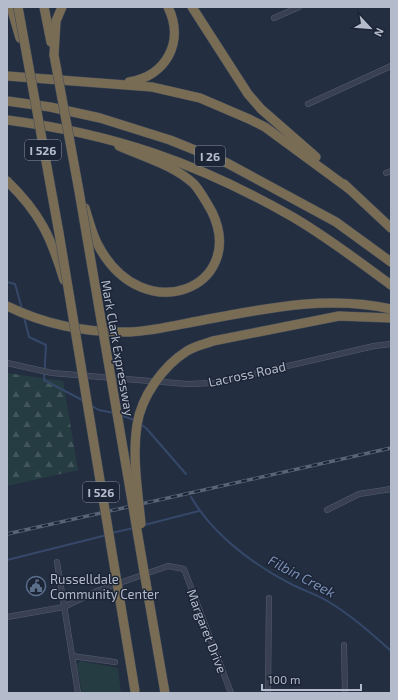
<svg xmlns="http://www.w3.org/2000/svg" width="398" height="700" font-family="'Exo 2',sans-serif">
<defs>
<pattern id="forest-firs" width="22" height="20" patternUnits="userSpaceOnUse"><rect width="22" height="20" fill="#253d42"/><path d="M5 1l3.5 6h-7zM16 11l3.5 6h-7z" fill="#42575c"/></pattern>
</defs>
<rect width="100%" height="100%" fill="#232e41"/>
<path fill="url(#forest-firs)" d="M7 373 63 381 78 470 7 486Z"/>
<path fill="#253d42" d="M80 661 118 668 121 693H82L77 664Z"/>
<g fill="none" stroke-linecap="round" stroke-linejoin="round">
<g stroke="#364869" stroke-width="2">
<path d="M7 282 15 284 22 309"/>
<path d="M24 317 29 337 46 345 44 380 84 401"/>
<path d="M90 405 99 410 114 413"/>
<path d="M120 415 134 420"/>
<path d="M140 424 146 428 186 474"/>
<path d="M191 497C213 535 255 566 293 585 305 591 318 595 329 602 352 616 371 633 391 651"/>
<path d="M144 525 199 511"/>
<path d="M111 533 134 528"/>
<path d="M7 560 107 535"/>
</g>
<g stroke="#555e6e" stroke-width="6">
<g id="street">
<path d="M274 18 299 7"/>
<path d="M308 104 391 66"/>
<path d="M386 173 391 171"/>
<path d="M7 363 52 373 187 384 214 383 374 346 391 344"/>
<path d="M327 510 359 494 391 489"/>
<path d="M57 562 78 693"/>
<path d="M7 617 64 607 97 591 168 566 184 569 231 693"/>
<path d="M344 645 345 693"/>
<path d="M72 656 115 662"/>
<path d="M268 693 269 598"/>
</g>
</g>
<g stroke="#424b5b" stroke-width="10">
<g id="highway">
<path d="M11 7 20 38"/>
<path d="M44 7 51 42"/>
<path d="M192 7 248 94 261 109 316 157"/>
<path d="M54 55 56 21 62 7"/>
<path d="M7 76 152 87 200 98 249 119 265 127 348 188"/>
<path d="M129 82C166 76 185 42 168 7"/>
<path d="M7 101 50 107 100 118 170 140 227 163 336 222 391 262"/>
<path d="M7 120C114 134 198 163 291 216 326 236 358 261 391 285"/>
<path d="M7 181C40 213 51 237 64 280"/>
<path d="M344 184 391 228"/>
<path d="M85 208C89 221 92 234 98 245 143 331 248 287 212 212 207 203 201 192 194 184 174 165 143 157 119 146"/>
<path d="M7 306C46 325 88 333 130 332 151 331 173 326 193 322 259 310 325 294 391 309"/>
<path d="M213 341 339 316 391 318"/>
<path d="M146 583 165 693"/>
</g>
</g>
<use href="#street" stroke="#384051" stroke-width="5"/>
<use href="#highway" stroke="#786c54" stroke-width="9"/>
<g stroke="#596478" stroke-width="3.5">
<path id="rail" d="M7 534 391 448"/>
</g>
<use href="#rail" stroke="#1c2536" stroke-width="2" stroke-dasharray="6" stroke-linecap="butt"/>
<g stroke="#424b5b" stroke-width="10" stroke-linecap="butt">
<g id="highway-bridge">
<path d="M18 7 59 233 135 691"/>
<path d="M54 55 79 191 146 583"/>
<path d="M141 524C138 492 132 457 137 425 141 397 163 366 187 351 195 346 205 344 213 341"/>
</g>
</g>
<use href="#highway-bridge" stroke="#786c54" stroke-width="9"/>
</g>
<defs>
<g id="civic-ring" transform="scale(1)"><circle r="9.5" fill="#1c2536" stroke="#5c6f8a" stroke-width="1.5"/><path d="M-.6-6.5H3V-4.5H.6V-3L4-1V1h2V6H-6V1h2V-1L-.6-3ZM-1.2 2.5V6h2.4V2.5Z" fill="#5c6f8a"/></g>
</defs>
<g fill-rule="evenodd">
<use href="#civic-ring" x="36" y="586"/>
</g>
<g text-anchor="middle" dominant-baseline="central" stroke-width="3" stroke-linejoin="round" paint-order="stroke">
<g fill="#1c2536" stroke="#868f9e" stroke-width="1">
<rect x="25" y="140" width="36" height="20" rx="3"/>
<rect x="195" y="146" width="30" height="20" rx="3"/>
<rect x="83" y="482" width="36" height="20" rx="3"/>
</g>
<g font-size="12" font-weight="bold" fill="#b4bccb">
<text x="43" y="150">I 526</text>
<text x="210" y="156">I 26</text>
<text x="101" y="492">I 526</text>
</g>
<g font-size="13" fill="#b4bccb" stroke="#1c2536">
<text transform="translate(118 348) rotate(80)">Mark Clark Expressway</text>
<text transform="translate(247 374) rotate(-12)">Lacross Road</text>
<text transform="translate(207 631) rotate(69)">Margaret Drive</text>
</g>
<g font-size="13" fill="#b4bccb" stroke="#1c2536" text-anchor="start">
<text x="50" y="579">Russelldale<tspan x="50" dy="15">Community Center</tspan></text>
</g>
<g font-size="14" font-style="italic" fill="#7a8fb5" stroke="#1c2536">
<text transform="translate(302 576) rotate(28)">Filbin Creek</text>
</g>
</g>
<rect width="398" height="700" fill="none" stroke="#b4bccb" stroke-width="16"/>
<g transform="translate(370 28) rotate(116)" stroke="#1c2536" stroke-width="3" paint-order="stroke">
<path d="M0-3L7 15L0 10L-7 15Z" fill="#b4bccb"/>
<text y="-6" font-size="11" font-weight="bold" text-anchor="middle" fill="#b4bccb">N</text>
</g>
<path d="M262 684v6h99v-6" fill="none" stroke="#b4bccb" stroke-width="2"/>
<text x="268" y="684" font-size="12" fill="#b4bccb" stroke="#1c2536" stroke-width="3" paint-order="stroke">100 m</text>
</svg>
